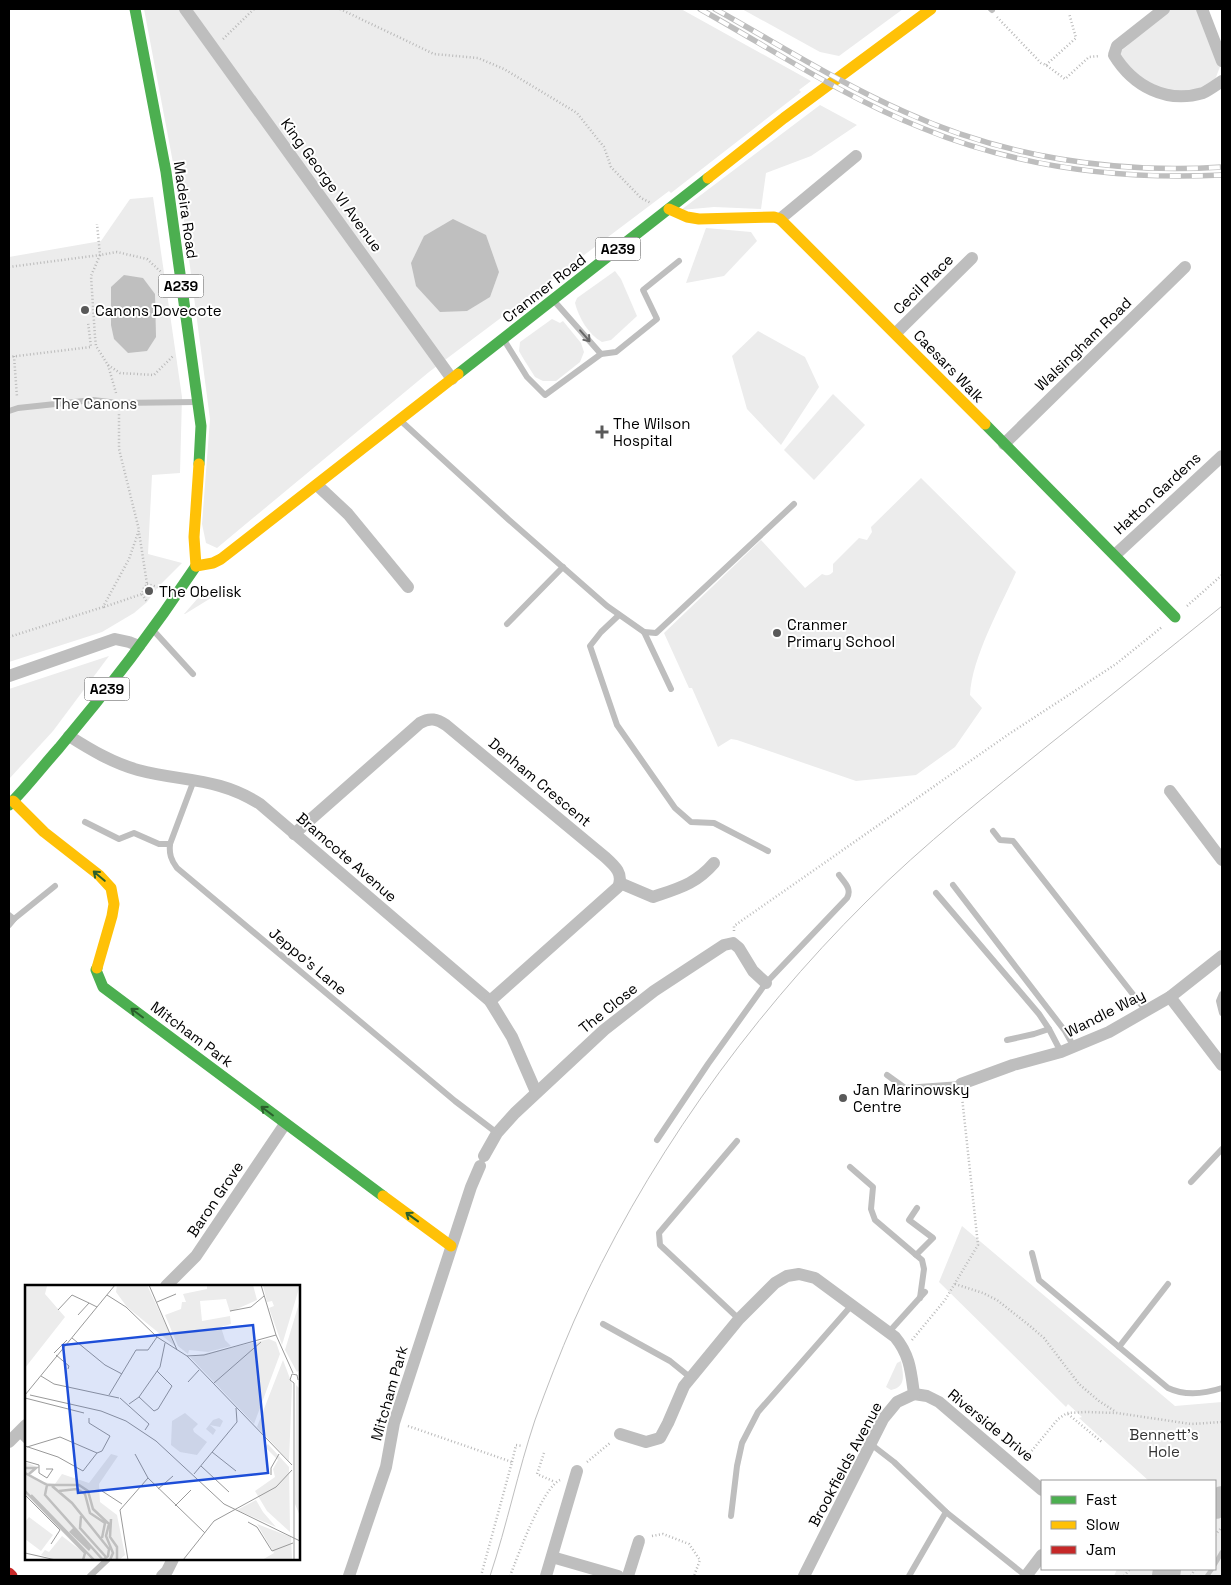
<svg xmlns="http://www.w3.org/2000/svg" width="1231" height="1585" font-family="'Space Grotesk',sans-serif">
<rect width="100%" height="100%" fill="#fff"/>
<g fill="#ececec">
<path d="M144 9H681L811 81 799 90 801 92 671 193 669 191 429 372 217 548 206 543 202 524 210 419 184 221Z"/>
<path d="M742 9H903L839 56 820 52Z"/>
<path d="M1169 9H1200L1221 64 1213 85 1198 95 1152 96 1119 53Z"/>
<path d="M820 105 857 125 811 156 766 173 761 209 714 207 681 210Z"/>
<path d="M153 197 182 397 180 473 152 475 148 554 182 563 158 587 147 602 134 613 102 632 9 662V257L101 241 130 199Z"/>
<path d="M706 228 751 232 757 241 724 276 686 283Z"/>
<path d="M615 271 621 279 637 316 611 340 602 342C588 334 579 318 575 303L577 298Z"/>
<path d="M552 319 560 323 563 321 581 343 584 352 580 362 556 381H543L535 377 523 358 519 351 520 342Z"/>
<path d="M758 331 805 357 819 387 781 445 747 409 732 356Z"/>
<path d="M833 394 865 425 814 480 784 450Z"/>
<path d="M921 478 1016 572C1000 608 972 657 970 695L982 708 955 747 916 775 856 781 737 740 731 739 718 747 692 688H689L664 633 761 540 805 588 822 574C827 576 829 576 833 572V564L859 538 867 540 872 532 871 527Z"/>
<path d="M205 590H207L211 598 185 614H184Z"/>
<path d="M109 656 53 731 9 779V689Z"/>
<path d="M962 1226 1175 1406 1222 1402V1576H1114L1117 1569H1215V1481H1149L1079 1418 1082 1417 1068 1404 1066 1407 939 1282Z"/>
<path d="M901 1361C903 1374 907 1387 891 1390L886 1387 897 1363Z"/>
</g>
<g fill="#bfbfbf">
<path d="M453 219 486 235 499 272 490 297 467 311 440 312 416 286 411 263 424 236Z"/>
<path d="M124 275 143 278 155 294 156 337 147 351 128 353 114 339 111 325V287Z"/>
</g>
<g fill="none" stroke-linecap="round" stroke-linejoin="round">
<g stroke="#bfbfbf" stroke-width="4.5">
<path d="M1215 1564 1222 1552"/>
<path d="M1207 1576 1212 1569"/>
</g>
<g stroke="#bfbfbf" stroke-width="28">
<path d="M1215 1505 1222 1500"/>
<path d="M1166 1576 1167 1569"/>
</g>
<g stroke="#b9b9b9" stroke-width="2.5" stroke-dasharray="1 2.5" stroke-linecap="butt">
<path d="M340 9 434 54 478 58 504 69 577 113 604 147 611 167 641 198 651 203"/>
<path d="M997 17 1041 63 1046 65 1065 79 1089 57 1100 56"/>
<path d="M223 39 254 9"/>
<path d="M1046 65 1076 38 1069 13"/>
<path d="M9 267 100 255 97 224"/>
<path d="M14 356 17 397"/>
<path d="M9 357 91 347 88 322"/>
<path d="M108 365 120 373 154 375 173 356"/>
<path d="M116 393 108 365 96 346 95 337 91 276 100 255 117 252 147 259 161 272"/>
<path d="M147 584 158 587"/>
<path d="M142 594 147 602"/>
<path d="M1187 606 1222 575"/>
<path d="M104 607 142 594 144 588 147 584 139 532"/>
<path d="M9 637 103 607 129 559 139 530 119 449V413"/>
<path d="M734 931V926L1009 734 1116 664 1162 627"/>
<path d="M955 1284 983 1293 997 1300 1030 1326 1044 1338 1079 1384 1099 1401 1116 1412"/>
<path d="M912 1340 945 1300 978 1245 962 1097"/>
<path d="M1068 1414 1103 1443"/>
<path d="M408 1426 512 1462 481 1576"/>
<path d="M544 1453 537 1474 555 1482"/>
<path d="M1025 1459 1058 1419 1067 1413 1087 1412 1117 1413 1191 1424 1222 1422"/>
<path d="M512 1462 516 1445 523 1446"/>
<path d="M587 1462 610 1443"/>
<path d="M1215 1535 1222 1527"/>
<path d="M652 1536 663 1534 689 1544 700 1560 694 1576"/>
<path d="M510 1576C518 1556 542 1488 560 1480"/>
<path d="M1124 1576 1130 1569"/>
<path d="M1191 1576 1195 1569"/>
</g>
<g stroke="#bebebe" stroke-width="6">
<path d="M991 9 992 10"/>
<path d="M504 340 527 377 545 395 601 354 555 302"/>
<path d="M601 354 616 352 657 319 643 290 679 261"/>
<path d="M9 411 18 408 93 400 118 403 196 402"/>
<path d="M401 421 509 520 607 606 644 632 671 689"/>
<path d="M619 615 601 632 590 646 617 725 675 808 691 822 714 823 768 851"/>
<path d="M507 624 563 567"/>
<path d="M153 630 193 674"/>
<path d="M644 632 656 633 794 504"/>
<path d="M194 780 170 844C169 854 171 860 177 868L455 1101 497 1133"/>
<path d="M85 822 119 839 134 833 159 844H170"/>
<path d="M993 831 1000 840 1013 841 1146 1011"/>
<path d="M953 885 1065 1031 1074 1047"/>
<path d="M936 893 1039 1014 1049 1029 1061 1052"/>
<path d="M9 915 14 919 55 886"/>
<path d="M9 925 14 919"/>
<path d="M1222 994 1219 1001 1222 1013"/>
<path d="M1007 1040 1034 1034 1049 1029"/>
<path d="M887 1075 905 1088 961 1084"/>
<path d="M657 1140 708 1064 766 983 847 898C852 889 845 883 839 875"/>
<path d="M737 1141 659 1233 660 1245 739 1319"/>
<path d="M850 1167 873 1187 871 1209 875 1220 922 1260 924 1269 920 1298"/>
<path d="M1191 1182 1222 1149"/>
<path d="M1032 1253 1039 1280 1168 1388C1185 1396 1204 1394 1222 1388"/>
<path d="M916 1255 933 1238 909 1220 917 1208"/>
<path d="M603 1324 670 1361 691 1378"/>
<path d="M888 1333 925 1292"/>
<path d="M1119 1347 1168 1284"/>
<path d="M18 1433 26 1441"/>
<path d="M872 1445 894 1462 946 1512 1026 1576"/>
<path d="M731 1516 737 1466 742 1443 758 1412 851 1306"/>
<path d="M90 1576 108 1559"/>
<path d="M909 1576 946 1512"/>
</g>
<g stroke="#bebebe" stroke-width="12">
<path d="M185 9 452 379"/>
<path d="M1164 9 1117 46 1114 55C1133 86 1166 104 1203 93 1209 90 1216 85 1222 81"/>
<path d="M1202 9 1222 61"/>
<path d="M780 219 856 156"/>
<path d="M896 333 972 258"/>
<path d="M1004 444 1185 267"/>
<path d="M317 485 348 514 408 587"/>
<path d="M1115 555 1222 456"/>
<path d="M9 676 115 639 129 642 139 646"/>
<path d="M69 736C91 750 113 763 138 770 183 782 218 777 260 804L490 1001 512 1037 536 1092"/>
<path d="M1170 791 1222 860"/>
<path d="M294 834 420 723C430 717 437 719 446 725L605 857C615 866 624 874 618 887L490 1001"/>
<path d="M620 883 653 897C679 888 696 884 714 863"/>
<path d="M1170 997 1222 1065"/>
<path d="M961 1084 1013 1065 1061 1052 1109 1032 1170 997 1222 956"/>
<path d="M484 1156 497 1133 515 1113 604 1030 654 991 724 945 733 943 739 948 753 971 766 983"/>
<path d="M166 1286 196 1256 285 1124"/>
<path d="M914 1394 927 1396 939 1402 1042 1490"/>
<path d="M620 1434 646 1442 660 1438 668 1423 684 1386 739 1319 775 1283 787 1276 799 1274 815 1278 895 1337C910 1355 911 1372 914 1394L897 1402 883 1419 804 1576"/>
<path d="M9 1442 26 1425"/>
<path d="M552 1557 618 1576"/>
<path d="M162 1576 167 1571 173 1559"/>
<path d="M349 1576 386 1467 394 1423 471 1187 480 1166"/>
<path d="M546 1576 577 1471"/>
<path d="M628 1576 639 1541"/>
<path d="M1026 1576 1042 1555"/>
</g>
<g stroke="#4caf50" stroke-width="11">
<path d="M135 9 166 172 201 426 199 464"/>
<path d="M458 374 708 178"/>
<path d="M985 424 1175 617"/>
<path d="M9 805C27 787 42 767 59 748 108 690 154 629 196 566"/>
<path d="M97 968 96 970 103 987 383 1196"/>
</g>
<g stroke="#ffc107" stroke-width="11">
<path d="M708 178 784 118 931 9"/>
<path d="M669 209 687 217 699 219 774 217 780 219 985 424"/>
<path d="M196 566 194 537 199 464"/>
<path d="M196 566 213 563 221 559 458 374"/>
<path d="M13 801 44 832 99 875 111 888 114 904 112 916 97 968"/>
<path d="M383 1196 451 1246"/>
</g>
<path stroke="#c62828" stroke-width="11" d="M9 1573 12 1576"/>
<path stroke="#bebebe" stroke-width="1" d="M490 1576C507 1525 518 1471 535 1420 547 1387 560 1353 574 1321 642 1167 747 1020 866 902 924 844 988 794 1051 743 1109 697 1165 652 1222 606"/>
<g stroke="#bebebe" stroke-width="5.5">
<g id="rail">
<path d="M700 9C773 50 844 97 922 128 1017 167 1120 180 1222 175"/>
<path d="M715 9C778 44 839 83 905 112 1003 157 1115 174 1222 167"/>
</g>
</g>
<use href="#rail" stroke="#fff" stroke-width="4" stroke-dasharray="11" stroke-linecap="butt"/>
</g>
<defs><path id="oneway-shaft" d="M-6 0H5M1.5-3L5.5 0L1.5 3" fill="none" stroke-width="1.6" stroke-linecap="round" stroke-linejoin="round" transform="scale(1.25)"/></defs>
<use stroke="#686868" href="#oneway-shaft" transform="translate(585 336) rotate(49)"/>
<g stroke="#2a602c">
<use href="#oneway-shaft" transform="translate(99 876) rotate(-140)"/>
<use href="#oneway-shaft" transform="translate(137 1013) rotate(-143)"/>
<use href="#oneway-shaft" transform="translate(267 1111) rotate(-143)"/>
<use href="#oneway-shaft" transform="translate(412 1217) rotate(-144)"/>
</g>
<g fill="#595959" stroke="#fff" stroke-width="2">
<circle cx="85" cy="310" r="5"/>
<path d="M599.5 424.5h5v5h5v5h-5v5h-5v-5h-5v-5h5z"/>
<circle cx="149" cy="591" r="5"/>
<circle cx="777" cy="633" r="5"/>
<circle cx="843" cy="1098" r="5"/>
</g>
<g text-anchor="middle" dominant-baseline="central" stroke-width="4" stroke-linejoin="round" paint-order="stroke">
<g fill="#fff" stroke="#4c4c4c" stroke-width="1">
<rect x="595.5" y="237.5" width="45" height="23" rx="4"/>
<rect x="158.5" y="274.5" width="45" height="23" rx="4"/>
<rect x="84.5" y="677.5" width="45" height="23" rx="4"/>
</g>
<g font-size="14" font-weight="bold" fill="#000">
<text x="618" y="249">A239</text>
<text x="181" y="286">A239</text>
<text x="107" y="689">A239</text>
</g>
<g font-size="15" fill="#000" stroke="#fff">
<text transform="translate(332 185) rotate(54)">King George VI Avenue</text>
<text transform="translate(186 210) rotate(82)">Madeira Road</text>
<text transform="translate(923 284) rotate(-45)">Cecil Place</text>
<text transform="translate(544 288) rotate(-38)">Cranmer Road</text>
<text transform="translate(1083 344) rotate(-44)">Walsingham Road</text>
<text transform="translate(949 366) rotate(46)">Caesars Walk</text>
<text transform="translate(1157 493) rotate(-43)">Hatton Gardens</text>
<text transform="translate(540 782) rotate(40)">Denham Crescent</text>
<text transform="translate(347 857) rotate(41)">Bramcote Avenue</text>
<text transform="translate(308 961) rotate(40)">Jeppo's Lane</text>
<text transform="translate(608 1008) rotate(-39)">The Close</text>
<text transform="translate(1105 1013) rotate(-27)">Wandle Way</text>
<text transform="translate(192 1034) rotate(37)">Mitcham Park</text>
<text transform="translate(215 1199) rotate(-56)">Baron Grove</text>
<text transform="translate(389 1393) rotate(-74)">Mitcham Park</text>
<text transform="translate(991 1425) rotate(39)">Riverside Drive</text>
<text transform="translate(845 1464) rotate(-62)">Brookfields Avenue</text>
</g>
<g font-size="15" fill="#000" stroke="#fff" text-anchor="start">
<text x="95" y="310">Canons Dovecote</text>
<text x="613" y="423">The Wilson<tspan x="613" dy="17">Hospital</tspan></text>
<text x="159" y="591">The Obelisk</text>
<text x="787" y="624">Cranmer<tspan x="787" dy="17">Primary School</tspan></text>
<text x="853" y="1089">Jan Marinowsky<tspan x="853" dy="17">Centre</tspan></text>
</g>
<g font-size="15" fill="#333" stroke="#fff">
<text x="95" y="403">The Canons</text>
<text x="1164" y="1434">Bennett's<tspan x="1164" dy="17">Hole</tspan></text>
</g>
</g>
<g transform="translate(25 1285)">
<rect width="275" height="275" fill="#fff"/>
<path d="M0 0 22 1 20 9 40 32 0 83ZM92 0H122L151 62 102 22 91 7ZM182 0H228L232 15 205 27 201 14 175 16 177 36 205 31 206 39 196 42 200 55 206 61 183 67 164 65 163 69 153 61 140 30 156 24 157 17H161L158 9 182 4ZM238 0H275L257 60 244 23 249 21 247 16 242 17ZM275 15V85L272 87 260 65ZM244 54 251 57 255 69 229 139 165 72ZM258 75 267 99 264 176 232 142ZM271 100 275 104V231L270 219ZM160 128 173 139 168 144 169 147 182 157 172 170 155 167 146 160 147 136ZM194 133 198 136 195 142 185 140 191 145 188 150 181 144 188 135ZM243 159 264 182 265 247 242 226 230 206 250 192 248 184 253 175 240 162ZM86 169 93 171 74 199 75 217 92 230 100 270 94 275H32L16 270 20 265 24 267 37 251 54 264 0 209V177L12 182 5 188 12 196 30 199 37 189 64 198ZM231 215 238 227 251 242 212 225ZM4 232 28 250 16 266 0 254V237ZM232 239 266 252 267 275H237L249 268Z" fill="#ececec"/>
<path d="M49 242 66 263 64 266 44 247Z" fill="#bfbfbf"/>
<path fill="none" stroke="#bfbfbf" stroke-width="2.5" d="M0 183H11L4 189M0 188 22 200 20 210 78 275M22 200H54L63 206 68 224 84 239 81 251 88 268 85 275M27 201 47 218 84 264 83 271 78 275M0 206 60 268 58 275M34 206 52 204 60 209 65 228 80 238 77 253M6 210 69 275M56 231 55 243 81 272M86 234 85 252 92 262V275"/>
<path fill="none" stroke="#999" stroke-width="1" d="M124 0 152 65M236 0 251 50 268 88M82 10 101 22 132 52 162 71 267 180M132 17 151 9M33 25 47 10 64 18M205 26 226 22 239 11M53 30 64 18 72 22M47 53 80 80 97 89M29 68 42 55M31 70 44 81 43 84M162 71 179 70 251 50M16 91 29 99 94 113M163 97 174 85M189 98 236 57M269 98 265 95 267 89 272 90 273 95M0 110 90 0M5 110 76 126 101 136 131 156 199 219 275 256M84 110 111 65H123L132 52M114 112 129 126 133 124 147 101 132 86M0 113 59 128M95 113 124 139 120 145M104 119 114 112 135 82 140 58M0 161 33 172 58 186 72 168M2 162 35 152 72 168 77 166 85 151 64 138V133M187 167 211 186M110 169 123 193 180 248M0 176 14 180V188L22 193 28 184H21M176 181 204 207M169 189 212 137 211 123M246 190V183L254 169M133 204 148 191M77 206 97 219M0 210 35 245 26 259M150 221 166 205M223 237 232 242 247 266 268 258M0 268 31 275M103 275 95 225 123 193M158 275 189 236 251 202 267 185M269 275V98"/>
<path fill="#1d4ed8" fill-opacity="0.15" stroke="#1d4ed8" stroke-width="2.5" d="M228 40 243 188 53 208 38 60Z"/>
<rect width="275" height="275" fill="none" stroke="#000" stroke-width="2.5"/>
</g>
<rect width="1231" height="1585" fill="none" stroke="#000000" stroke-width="20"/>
<rect x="1041" y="1480" width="175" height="90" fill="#ffffff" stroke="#999999"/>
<rect x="1051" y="1496" width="25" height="8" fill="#4caf50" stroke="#999999"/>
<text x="1086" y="1505" font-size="15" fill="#000000">Fast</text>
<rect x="1051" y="1521" width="25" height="8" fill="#ffc107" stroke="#999999"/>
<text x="1086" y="1530" font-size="15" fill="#000000">Slow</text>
<rect x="1051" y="1546" width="25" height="8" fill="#c62828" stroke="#999999"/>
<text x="1086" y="1555" font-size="15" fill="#000000">Jam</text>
</svg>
